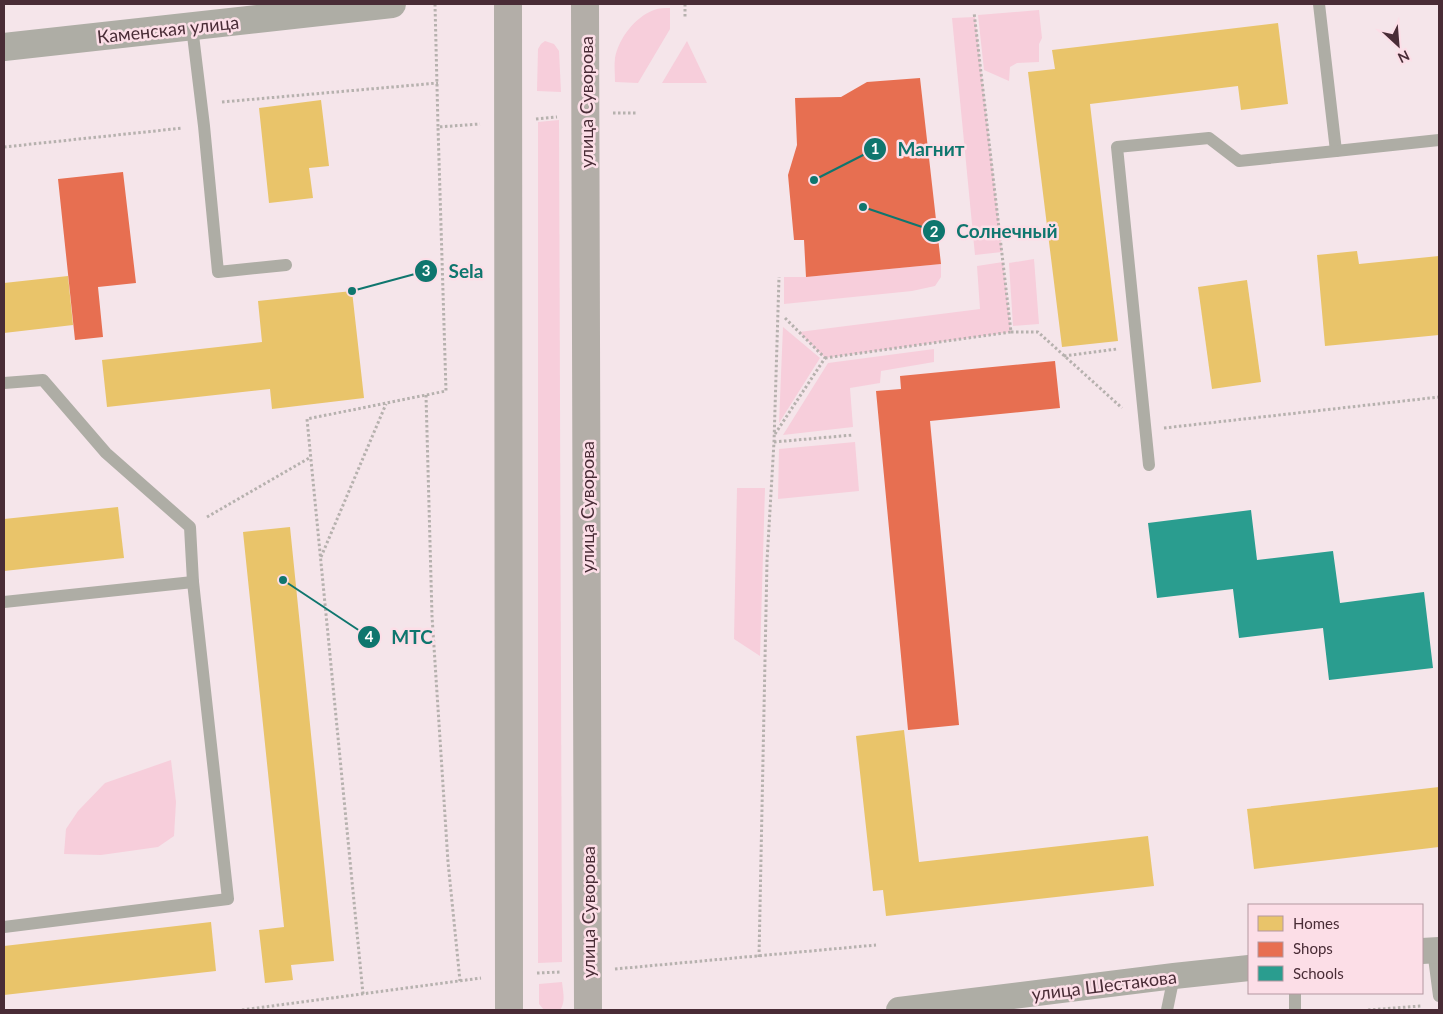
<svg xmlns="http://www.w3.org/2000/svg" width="1443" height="1014" font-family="Lato,sans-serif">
<rect width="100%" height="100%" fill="#f5e5ea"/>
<g fill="#f7cedb">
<path d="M670 8V29L638 83 615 82C615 74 614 65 615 58 619 38 635 17 654 10 659 8 665 8 670 8Z"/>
<path d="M1039 10 1042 38 1039 44V62L1017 63 1010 67 1009 81 984 70 978 15Z"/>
<path d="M975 17 1002 252 975 255 952 18Z"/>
<path d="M545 41 554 44 559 51 561 92 537 91 538 49 541 44Z"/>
<path d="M687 41 707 83H662Z"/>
<path d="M559 120 562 962 538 963V122Z"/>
<path d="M1034 259 1039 324 1013 326 1009 263Z"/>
<path d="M1003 262 1011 332 825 358 799 332 980 309 977 266Z"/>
<path d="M941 264V277L935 286 912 291 784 304V277H806Z"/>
<path d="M783 327 820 358 779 423Z"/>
<path d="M934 349V362L881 371 880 383 850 388 853 427 783 435 828 363Z"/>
<path d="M855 442 859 491 778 499 779 449Z"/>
<path d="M737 488H765L760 656 734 639Z"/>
<path d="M171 760 176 802 174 836 158 847 101 855 64 854 66 829 78 811 105 783Z"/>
<path d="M562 982C563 992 566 1002 560 1010H544L539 1004V984Z"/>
</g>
<g fill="#e9c46a">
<path d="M1278 23 1288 104 1241 110 1238 86 1090 104 1118 341 1062 347 1028 72 1055 69 1052 50Z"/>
<path d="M321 100 329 166 309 168 313 198 269 203 259 108Z"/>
<path d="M1357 251 1359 264 1439 256V335L1325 346 1317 255Z"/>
<path d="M68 276 73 325 4 333V283Z"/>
<path d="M1247 280 1261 382 1212 389 1198 287Z"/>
<path d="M352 291 364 398 272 409 270 389 107 407 102 360 262 342 258 301Z"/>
<path d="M118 507 124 558 4 571V519Z"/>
<path d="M290 527 334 961 291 965 293 980 265 983 259 930 284 927 243 532Z"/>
<path d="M904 730 919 862 1148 836 1154 886 886 916 883 890 873 891 856 736Z"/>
<path d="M1439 787V847L1254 869 1247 809Z"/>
<path d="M211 922 216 971 4 995V946Z"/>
</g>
<g fill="#e76f51">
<path d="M920 78 941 264 806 277 804 240H794L788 175 797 145 795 98 841 97 867 82Z"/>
<path d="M123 172 136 283 98 287 103 337 75 340 58 179Z"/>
<path d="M1055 361 1060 408 930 421 959 725 908 730 876 391 901 389 900 376Z"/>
</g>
<path fill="#2a9d8f" d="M1251 510 1257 560 1333 551 1340 603 1424 592 1433 668 1329 680 1323 628 1239 638 1233 589 1157 598 1148 523Z"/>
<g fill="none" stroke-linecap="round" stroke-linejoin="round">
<g stroke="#b6b1ae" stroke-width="3" stroke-dasharray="2.5 2.5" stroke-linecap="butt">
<path d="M435 4 438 127 480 124"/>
<path d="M685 4V19"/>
<path d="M222 102 438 83"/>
<path d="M613 113H637"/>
<path d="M536 119 557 117"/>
<path d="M4 147 183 128"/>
<path d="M1011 332H1038L1122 408"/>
<path d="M1064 356 1117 349"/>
<path d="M825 358 1011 332 974 12"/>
<path d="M426 395 432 616 448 862 460 981"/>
<path d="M1164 428 1439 397"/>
<path d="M775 434 825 358 784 317"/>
<path d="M774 442 853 435"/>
<path d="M207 517 311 457"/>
<path d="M321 557 386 404"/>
<path d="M759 957 767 561 774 442 779 277"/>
<path d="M615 969 876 945"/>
<path d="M537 973 561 972"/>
<path d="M363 994 307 419 446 391 438 127"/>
<path d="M242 1010 481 978"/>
<path d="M1368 1010 1421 1006"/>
</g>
<g stroke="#aeada5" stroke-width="12">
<path d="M1319 4 1336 151 1439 140"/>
<path d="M192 27 204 126 218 272 286 265"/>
<path d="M4 383 43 380 106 453 190 527 193 582 228 899 4 927"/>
<path d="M1149 465 1117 147 1209 138 1239 161 1336 151"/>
<path d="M4 602 193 582"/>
<path d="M1433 950 1439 996"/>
<path d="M1167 1010 1174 976"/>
<path d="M1295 1010V993"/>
</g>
<g stroke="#aeada5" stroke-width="26">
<path d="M1422 951 1439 950"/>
<path d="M899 1010 1174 976 1249 968"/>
</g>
<path stroke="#aeada5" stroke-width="28" d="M4 47 392 4"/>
<g stroke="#b3aea8" stroke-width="28">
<path d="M508 4 509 1010"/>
<path d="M585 4 588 1010"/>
</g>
</g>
<g text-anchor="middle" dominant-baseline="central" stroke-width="5" stroke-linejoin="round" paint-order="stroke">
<g font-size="18" fill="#492c36" stroke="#fcdee7">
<text transform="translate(168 29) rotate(-6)">Каменская улица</text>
<text transform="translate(586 102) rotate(-90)">улица Суворова</text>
<text transform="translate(587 507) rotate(-90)">улица Суворова</text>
<text transform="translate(588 912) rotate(-90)">улица Суворова</text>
<text transform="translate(1104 985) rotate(-7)">улица Шестакова</text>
</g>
</g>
<path fill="none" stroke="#0f766e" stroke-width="2" d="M814 180L875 149M863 207L934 231M352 291L426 271M283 580L369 637"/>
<g fill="#0f766e" stroke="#fcdee7" stroke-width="2">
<circle cx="814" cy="180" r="5"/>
<circle cx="863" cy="207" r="5"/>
<circle cx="352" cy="291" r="5"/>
<circle cx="283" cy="580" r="5"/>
<circle cx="875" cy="149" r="12"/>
<circle cx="934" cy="231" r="12"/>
<circle cx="426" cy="271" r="12"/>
<circle cx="369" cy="637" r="12"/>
</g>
<g font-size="15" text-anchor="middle" font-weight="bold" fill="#fff">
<text x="875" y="154">1</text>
<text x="934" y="237">2</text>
<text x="426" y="276">3</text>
<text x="369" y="642">4</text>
</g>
<g font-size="19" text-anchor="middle" font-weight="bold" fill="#0f766e" stroke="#fcdee7" stroke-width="5" stroke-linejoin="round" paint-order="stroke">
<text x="931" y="156">Магнит</text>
<text x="1007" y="238">Солнечный</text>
<text x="466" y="278">Sela</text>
<text x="412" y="644">МТС</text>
</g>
<rect width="1443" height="1014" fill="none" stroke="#492c36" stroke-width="10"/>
<rect x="1248" y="904" width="175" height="90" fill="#fcdee7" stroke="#b497a0"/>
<rect x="1258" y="916" width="25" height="15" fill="#e9c46a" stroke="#b497a0"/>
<text x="1293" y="929" font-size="15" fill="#492c36">Homes</text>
<rect x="1258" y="942" width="25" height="15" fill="#e76f51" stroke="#b497a0"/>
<text x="1293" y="954" font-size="15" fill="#492c36">Shops</text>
<rect x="1258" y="966" width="25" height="15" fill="#2a9d8f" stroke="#b497a0"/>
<text x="1293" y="979" font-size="15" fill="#492c36">Schools</text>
<g transform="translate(1398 45) rotate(154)" stroke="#fcdee7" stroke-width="4" paint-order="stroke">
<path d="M0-4L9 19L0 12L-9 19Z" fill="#492c36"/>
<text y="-8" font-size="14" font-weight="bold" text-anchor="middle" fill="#492c36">N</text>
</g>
</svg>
